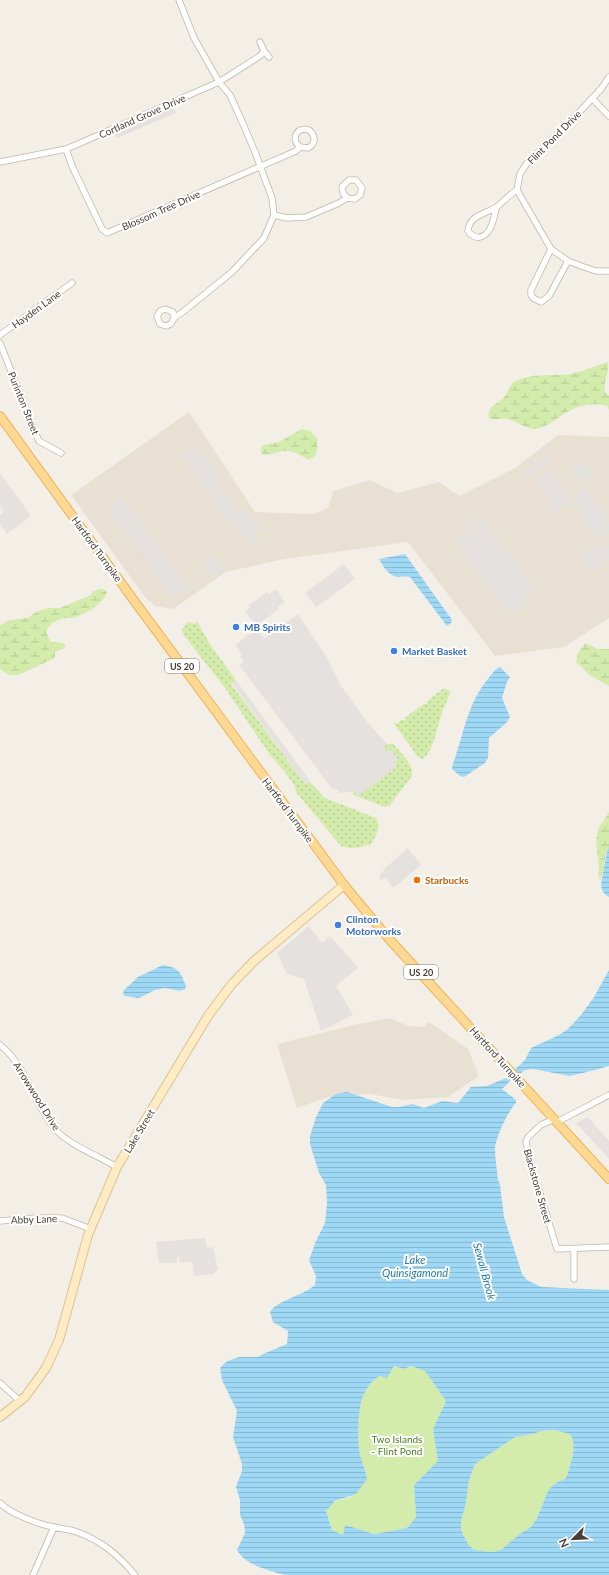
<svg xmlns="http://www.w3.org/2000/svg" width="609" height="1575" font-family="Lato,sans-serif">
<defs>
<pattern id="grass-dots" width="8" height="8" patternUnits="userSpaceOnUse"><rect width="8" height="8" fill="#d3ebab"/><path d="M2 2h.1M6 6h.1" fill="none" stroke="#b6cb94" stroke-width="1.8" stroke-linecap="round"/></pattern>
<pattern id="wetland-marsh" width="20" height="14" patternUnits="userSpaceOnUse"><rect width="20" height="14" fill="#d3ebab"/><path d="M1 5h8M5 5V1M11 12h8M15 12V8" fill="none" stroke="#b6cb94"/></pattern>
<pattern id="water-rules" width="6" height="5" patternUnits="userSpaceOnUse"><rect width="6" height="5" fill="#9ed8f5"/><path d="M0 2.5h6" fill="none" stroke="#89bad3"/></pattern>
</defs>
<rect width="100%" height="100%" fill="#f4efe6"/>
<g fill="#e8e0d3">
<path d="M189 412 255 512 314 514 328 508 333 491 370 480 397 493 439 482 459 496 515 468 558 435 609 437V618L564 647 495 656 408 542 284 559 226 572 176 607 171 609 155 606 145 597 71 495Z"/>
<path d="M390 1018 409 1026 423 1027 429 1022 468 1049 479 1076 448 1097 404 1100 370 1094 328 1097 297 1108 277 1044 358 1024Z"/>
</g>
<g fill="url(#grass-dots)">
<path d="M197 621 209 643 236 680 231 684 305 784 310 782 325 798 376 818C382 828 375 837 370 846L368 844C362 848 349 849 341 846L296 792 295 787 285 772 270 755 225 688 183 634 182 629 188 622 195 624Z"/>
<path d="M444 688 451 692C447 700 443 709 440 719 436 730 433 753 422 759L418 757 394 724 395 722 396 724 402 720H405L406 717 424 704H427L426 702Z"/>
<path d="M387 744H393C400 752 414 764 412 776L390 805 385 807 354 795 353 791H355L358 795 398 759 385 752 383 748Z"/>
</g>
<g fill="url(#wetland-marsh)">
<path d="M608 362C609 375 603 381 605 392L609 396V410L607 406C586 401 572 408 555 420 549 424 543 428 536 429 524 429 518 421 507 419 501 418 495 421 489 418 487 408 495 405 502 399 508 395 508 386 514 382 531 372 551 377 569 374 583 372 595 366 608 362Z"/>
<path d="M302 429 310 431 317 438C317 450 320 454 309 460 302 457 295 451 288 451 279 450 272 456 263 454L261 452V447L264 445 279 442Z"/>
<path d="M100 589H103L107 592C105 603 83 616 72 618 65 618 61 618 54 622 50 624 48 628 46 632L51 642 64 643 65 645 64 648 55 652V658L18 675H9L0 669V625L10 620 27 618 38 611 48 608H60L91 595 92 592Z"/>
<path d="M585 643 598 649H609V686L588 674 583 668 576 662 578 653Z"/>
<path d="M609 812V847L605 856 604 868 600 881 598 874 599 868 596 842 598 829Z"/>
</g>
<g fill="#d3ebab">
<path d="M394 1366 404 1369 411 1366 425 1371 446 1401 433 1429 439 1461 414 1485 416 1517 407 1528 374 1534 345 1525 343 1535 332 1530 329 1518 326 1514C328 1502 340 1500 351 1497L366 1473C364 1467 361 1461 360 1455 357 1439 357 1404 366 1390 369 1384 374 1380 379 1376L387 1378Z"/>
<path d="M554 1430 570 1434C578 1444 570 1467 566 1478L554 1484 548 1491 537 1518 531 1527 521 1533 501 1550 491 1552 474 1550 468 1544 461 1530V1521L466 1503 469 1480 475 1464 515 1437 533 1434 541 1431Z"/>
</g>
<g fill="#e5e1de">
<path d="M174 108 176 113 117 138 115 133Z"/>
<path d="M195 445 221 479 216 483 237 511 242 508 261 526 254 536 261 541 257 546 245 537 233 526 179 453 184 449 186 452Z"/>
<path d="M548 454 551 459 526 479 522 474Z"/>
<path d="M584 460 594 474 584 482 580 477 578 478 571 469Z"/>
<path d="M551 469 570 495 566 497 569 502 550 516 547 512 553 503 537 480Z"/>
<path d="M0 473 31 516 7 534 0 524V515L4 512 0 506Z"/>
<path d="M585 487 606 517 602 520 606 525 609 523V532L598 539 571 501 577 496 576 493Z"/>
<path d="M122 497 190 590 186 594 183 590 173 598 108 509 118 502 117 500Z"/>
<path d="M474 516 478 520 482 517 534 588 522 597 527 604 514 614 511 609 507 612 455 541 467 532 462 525Z"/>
<path d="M599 543 602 547 609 546V559L592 572 580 557Z"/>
<path d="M213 555 224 569 213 577 203 562Z"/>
<path d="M344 564 355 579 316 607 305 593Z"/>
<path d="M276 589 285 602 278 607 279 609 256 626 245 611 250 608 249 605 267 592 269 594Z"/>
<path d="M298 614 326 656 341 686 368 723 387 744 383 748 385 752 390 749 398 759 394 762 397 767 358 796 355 791 340 793 337 789 334 790 329 785 239 665 244 661 240 657 242 655 235 645 256 629 264 639Z"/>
<path d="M236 680 310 781 305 784 232 683Z"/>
<path d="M408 848 421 865 393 888 386 878 381 880 379 877 385 868Z"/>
<path d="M309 926 322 943 330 936 358 968 336 986 353 1015 321 1031 304 979 287 974 277 953Z"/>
<path d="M588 1117 609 1141V1159L576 1123Z"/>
<path d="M205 1238 207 1248 213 1247 218 1270 215 1271 214 1274 194 1276 192 1262 180 1263 179 1257H177V1263H159L156 1242Z"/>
</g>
<g fill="url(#water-rules)" fill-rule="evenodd">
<path d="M405 554 452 620 451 623 447 626 410 577C405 576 401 577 397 577 388 575 383 566 379 559Z"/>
<path d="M500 667 510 677 507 682 502 698 510 717 507 722 489 738 488 758 485 763 464 777 460 776 452 769C452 764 455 760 456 755 465 727 469 703 487 680 491 675 494 670 500 667Z"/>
<path d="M609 847V897C596 889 603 879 604 868 606 859 605 856 609 847Z"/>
<path d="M163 965C179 968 180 971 186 986L185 989 180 991 165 988 155 990 139 998 124 996 123 991 138 977Z"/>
<path d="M609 970V1066L595 1070 570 1076 533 1069 525 1070 510 1081 502 1089 516 1100V1103C508 1111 496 1137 495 1148 495 1159 497 1169 498 1180L500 1185 504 1217 522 1274 527 1280 541 1287 609 1290V1575H285C269 1570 246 1566 237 1550L245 1533 244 1524 240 1515V1500L236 1487 242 1471V1464L233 1437 237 1411 222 1380 220 1368 226 1362 233 1359 239 1357H258L263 1354 287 1344 288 1331 273 1322 270 1312C276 1301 304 1295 315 1285L316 1276 309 1260 316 1241 325 1223 327 1202 326 1185 319 1173 310 1144V1136L316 1117 323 1103 336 1094 347 1092 392 1107H399L413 1104 424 1108 442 1101 458 1103 471 1087 487 1086 506 1078 525 1060 531 1048 559 1035 568 1029 581 1015 594 997ZM394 1366 404 1369 411 1366 425 1371 446 1401 433 1429 438 1461 414 1485 416 1517 407 1528 374 1534 345 1525 343 1535 332 1530 326 1511 335 1501 356 1494 367 1479C366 1471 362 1463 360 1455 357 1439 357 1404 366 1390 369 1384 374 1380 379 1376L387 1378ZM554 1430 570 1434C578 1444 570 1467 566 1478L554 1484 548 1491 537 1518 531 1527 521 1533 501 1550 491 1552 474 1550 468 1544 461 1530V1521L466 1503 469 1480 475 1464 515 1437 533 1434 541 1431Z"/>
</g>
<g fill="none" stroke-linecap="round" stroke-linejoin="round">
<g stroke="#c0b6a8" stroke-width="7">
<g id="minor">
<path d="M264 51 269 57"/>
<path d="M609 77 601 89 569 123 527 163 520 174 517 190 551 249 568 261 584 267 596 271H609"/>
<path d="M592 98 609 116"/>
<path d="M66 149 72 166 102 229 107 233 296 151 300 147 308 148C316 144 316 136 309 130 297 126 290 139 300 147"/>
<path d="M0 162 66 149 78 144 219 82 260 56 264 51 260 42"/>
<path d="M496 208C495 213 494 219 492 224 488 236 477 243 468 231 469 216 484 214 495 208 503 203 508 195 517 190"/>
<path d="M274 215 287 218 306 217 339 203 347 198 355 199 360 195 362 188 356 180H349L342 187 343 193 347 198"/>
<path d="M551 249 531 290V295L533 298 541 302 549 296 568 261"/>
<path d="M174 318 173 312 165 309 160 311 157 316 160 324 166 326 171 324 174 318 184 311 232 272 246 257 264 238 274 215 272 198 255 152 244 126 230 95 219 82 194 38 179 0"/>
<path d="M0 335 72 283"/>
<path d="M0 343 35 432 39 441 61 453"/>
<path d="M0 1045C28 1067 34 1106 57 1131 70 1145 100 1157 117 1167"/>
<path d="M554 1119 541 1125 528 1137 526 1142 531 1164 557 1249 609 1247"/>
<path d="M557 1122 609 1095"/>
<path d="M0 1221 35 1218H62L91 1229"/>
<path d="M574 1249V1279"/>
<path d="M0 1383 20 1401"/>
<path d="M0 1503C11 1514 38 1524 53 1527 61 1529 69 1529 77 1532 102 1541 118 1555 135 1575"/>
<path d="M33 1575 54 1527"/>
</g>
</g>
<g stroke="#dac394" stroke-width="10">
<path id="secondary" d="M0 1417 25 1397 46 1368 59 1340 88 1235 117 1167 208 1016 231 985 254 961 344 885"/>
</g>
<g stroke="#ecb55c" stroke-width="10">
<path id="primary" d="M0 416 138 606 344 885 389 939 609 1179"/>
</g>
<use href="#minor" stroke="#fff" stroke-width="5.5"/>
<use href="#secondary" stroke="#ffecc5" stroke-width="8"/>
<use href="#primary" stroke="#ffd894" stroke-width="8"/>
</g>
<g fill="#3f7fe0" stroke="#fff" stroke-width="1.5">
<circle cx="236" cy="627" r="4"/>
<circle cx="394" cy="651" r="4"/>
<circle cx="338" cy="925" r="4"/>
</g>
<circle fill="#e8710a" stroke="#fff" stroke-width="1.5" cx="417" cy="880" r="4"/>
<g text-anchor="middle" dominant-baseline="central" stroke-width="4" stroke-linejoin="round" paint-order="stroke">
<g fill="#fff" stroke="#7e7872" stroke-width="1">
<rect x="165" y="659" width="34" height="14" rx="3"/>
<rect x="404" y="965" width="34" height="14" rx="3"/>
</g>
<g font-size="9" font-weight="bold" fill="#473e35">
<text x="182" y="666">US 20</text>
<text x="421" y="972">US 20</text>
</g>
<g font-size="10" fill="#473e35" stroke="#fff">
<text transform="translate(142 116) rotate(-24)">Cortland Grove Drive</text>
<text transform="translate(554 137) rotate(-45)">Flint Pond Drive</text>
<text transform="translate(161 210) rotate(-24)">Blossom Tree Drive</text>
<text transform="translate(36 309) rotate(-36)">Hayden Lane</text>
<text transform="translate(24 403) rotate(68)">Purinton Street</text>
<text transform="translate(97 549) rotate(54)">Hartford Turnpike</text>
<text transform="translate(288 810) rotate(53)">Hartford Turnpike</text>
<text transform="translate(498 1057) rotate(48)">Hartford Turnpike</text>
<text transform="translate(37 1096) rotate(58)">Arrowwood Drive</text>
<text transform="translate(139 1131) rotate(-59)">Lake Street</text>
<text transform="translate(538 1186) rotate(74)">Blackstone Street</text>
<text transform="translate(34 1219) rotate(-2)">Abby Lane</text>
</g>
<g font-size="10" font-weight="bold" fill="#366cbe" stroke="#fff" text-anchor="start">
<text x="244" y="627">MB Spirits</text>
<text x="402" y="651">Market Basket</text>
<text x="346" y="919">Clinton<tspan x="346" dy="12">Motorworks</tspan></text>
</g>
<g font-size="10" font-weight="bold" fill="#c56008" stroke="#fff" text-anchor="start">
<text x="425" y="880">Starbucks</text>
</g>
<g font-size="10" fill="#4c7d24" stroke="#fff">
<text x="397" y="1439">Two Islands<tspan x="397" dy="12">- Flint Pond</tspan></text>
</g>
<g font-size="11" font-style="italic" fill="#247ba9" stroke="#fff">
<text x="415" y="1259">Lake<tspan x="415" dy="13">Quinsigamond</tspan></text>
<text transform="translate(485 1271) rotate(75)">Sewall Brook</text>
</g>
</g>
<g transform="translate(573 1539) rotate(246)" stroke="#ffffff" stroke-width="3" paint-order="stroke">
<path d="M0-3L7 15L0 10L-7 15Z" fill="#473e35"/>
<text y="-6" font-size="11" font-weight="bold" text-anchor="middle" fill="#473e35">N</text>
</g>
</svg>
